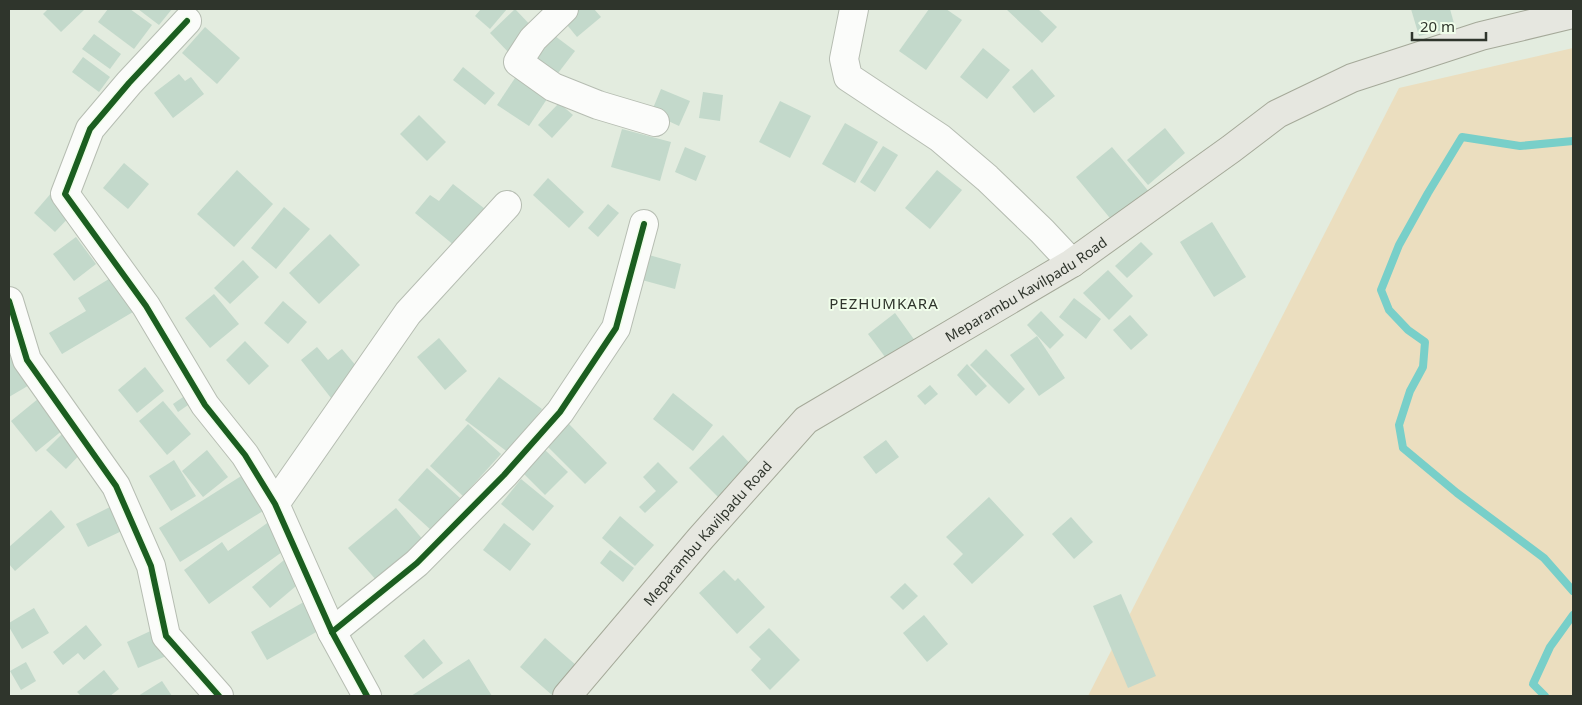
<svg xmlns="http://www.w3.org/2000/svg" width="1582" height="705" font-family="'Noto Sans',sans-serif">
<rect width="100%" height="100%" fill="#e3ecdf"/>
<path fill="#ebdebf" d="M1573 48V696H1088L1399 88Z"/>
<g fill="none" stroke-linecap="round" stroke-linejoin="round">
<g stroke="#78cfc9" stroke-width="8">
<path d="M1573 141 1520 146 1462 137 1428 193 1399 245 1381 290 1389 310 1408 330 1425 342 1423 367 1410 391 1399 425 1403 448 1457 493 1544 558 1573 591"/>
<path d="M1545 696 1533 684 1550 647 1573 615"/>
</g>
</g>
<g fill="#c3d9cb">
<path d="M48 9H85L61 32 43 14Z"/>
<path d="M108 9H130L152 25 134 49 98 22Z"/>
<path d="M138 9H172L159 25Z"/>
<path d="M481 9H507L490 29 475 16Z"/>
<path d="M515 9 536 31 511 55 490 33Z"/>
<path d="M577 9H594L601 17 577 37 563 20Z"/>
<path d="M929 9H946L962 20 926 70 899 51Z"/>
<path d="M1006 9H1038L1057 27 1042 43Z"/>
<path d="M1411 9H1450L1455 27 1419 36Z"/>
<path d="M205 27 240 58 217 84 182 53Z"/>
<path d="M551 33 575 51 552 81 529 64Z"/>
<path d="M94 34 121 54 110 69 82 49Z"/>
<path d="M983 48 1010 70 987 99 960 77Z"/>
<path d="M83 57 110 77 99 92 72 72Z"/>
<path d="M463 67 495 93 485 105 453 80Z"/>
<path d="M1032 69 1055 96 1034 113 1012 87Z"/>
<path d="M519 72 551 93 529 126 497 105Z"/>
<path d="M179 74 185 81 191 77 204 94 173 118 154 93Z"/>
<path d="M661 89 690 101 679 126 651 113Z"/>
<path d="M703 92 723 95 720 121 699 118Z"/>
<path d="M780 101 811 116 790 158 759 142Z"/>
<path d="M559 103 573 115 552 138 538 125Z"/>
<path d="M419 115 446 142 427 161 400 134Z"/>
<path d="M845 123 878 142 855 183 822 164Z"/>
<path d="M1165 128 1185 153 1148 185 1127 160Z"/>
<path d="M622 129 671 142 660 181 611 167Z"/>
<path d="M883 146 898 155 875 192 860 182Z"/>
<path d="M685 147 706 156 696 181 675 172Z"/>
<path d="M1112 147 1150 193 1114 223 1076 177Z"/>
<path d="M124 163 149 184 128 209 103 188Z"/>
<path d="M237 170 273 204 234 247 197 214Z"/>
<path d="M937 170 962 190 930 229 905 208Z"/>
<path d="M548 178 584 212 569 228 533 195Z"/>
<path d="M453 184 485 209 455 246 415 213 430 195 439 201Z"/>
<path d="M53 191 75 211 55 232 34 213Z"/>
<path d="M608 204 619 213 598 237 588 228Z"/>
<path d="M284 207 310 229 276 269 251 248Z"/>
<path d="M1212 222 1246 277 1214 297 1180 242Z"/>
<path d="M330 234 360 265 319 304 289 273Z"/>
<path d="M76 237 96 264 74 281 53 254Z"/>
<path d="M1141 242 1153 254 1127 278 1115 266Z"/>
<path d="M649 255 681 264 675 289 642 280Z"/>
<path d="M243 260 259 277 230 304 214 288Z"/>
<path d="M1108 270 1133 296 1109 320 1083 293Z"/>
<path d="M117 274 138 309 62 354 49 333 86 311 78 298Z"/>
<path d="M214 294 239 324 210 348 185 318Z"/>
<path d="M1074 298 1101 319 1086 339 1059 317Z"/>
<path d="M283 301 307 322 288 344 264 323Z"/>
<path d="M1041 311 1064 335 1050 349 1027 325Z"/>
<path d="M895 313 918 345 891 365 868 334Z"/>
<path d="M1130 315 1148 335 1131 350 1113 330Z"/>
<path d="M1037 336 1065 378 1039 396 1010 355Z"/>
<path d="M439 338 467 371 445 390 417 357Z"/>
<path d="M245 341 269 366 249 385 226 360Z"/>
<path d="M317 347 328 360 342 349 362 373 331 398 301 360Z"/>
<path d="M986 349 1025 389 1009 404 970 365Z"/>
<path d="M13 354 31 384 9 397V356Z"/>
<path d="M967 364 987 386 976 396 957 375Z"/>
<path d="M145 367 164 391 137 413 118 390Z"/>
<path d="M499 377 542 409 509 453 465 420Z"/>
<path d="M930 385 938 394 925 405 917 396Z"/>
<path d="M673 393 713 425 693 451 653 419Z"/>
<path d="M44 394 69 425 36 452 11 421Z"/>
<path d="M186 395 191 403 178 412 173 404Z"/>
<path d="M163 401 191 434 167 455 139 421Z"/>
<path d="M568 423 607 463 585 484 546 445Z"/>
<path d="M468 424 501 454 463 496 430 466Z"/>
<path d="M69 427 88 446 66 469 46 450Z"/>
<path d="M723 435 755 469 722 501 689 468Z"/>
<path d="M886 440 899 457 876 474 863 457Z"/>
<path d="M544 449 568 472 545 495 522 472Z"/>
<path d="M207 450 228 477 203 497 182 471Z"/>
<path d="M174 460 196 496 171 511 149 476Z"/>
<path d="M658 462 678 482 645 513 639 507 656 491 643 477Z"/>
<path d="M427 468 460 498 431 530 398 500Z"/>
<path d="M246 473 268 508 180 562 159 528Z"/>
<path d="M521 479 554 506 533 531 501 504Z"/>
<path d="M989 497 1024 535 972 584 953 564 963 554 946 537Z"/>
<path d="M114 505 126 529 88 547 76 524Z"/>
<path d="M396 508 424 541 377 581 348 548Z"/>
<path d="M51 510 65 527 15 571 9 564V547Z"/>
<path d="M620 516 654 545 635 566 602 538Z"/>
<path d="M1071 517 1093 542 1074 559 1052 534Z"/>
<path d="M270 521 289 547 209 604 184 570 222 542 228 551Z"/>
<path d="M504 523 531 544 510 571 483 550Z"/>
<path d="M610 550 634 568 623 582 600 563Z"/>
<path d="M284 560 302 581 270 608 252 587Z"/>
<path d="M724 570 735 581 738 578 765 607 737 634 699 593Z"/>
<path d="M905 583 918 596 903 610 890 597Z"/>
<path d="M1121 594 1156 676 1128 688 1093 606Z"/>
<path d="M309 599 325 627 267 660 251 632Z"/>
<path d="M34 608 49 633 22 649 9 627V623Z"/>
<path d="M924 615 948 644 927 662 903 633Z"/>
<path d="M86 625 102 645 84 660 78 653 63 665 53 652Z"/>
<path d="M159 627 171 654 138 668 127 642Z"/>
<path d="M769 628 800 660 770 690 751 670 761 659 749 647Z"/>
<path d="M545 638 577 666 552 695 520 667Z"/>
<path d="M424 639 443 663 423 679 404 656Z"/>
<path d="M469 659 492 696H411Z"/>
<path d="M26 662 36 681 21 690 10 671Z"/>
<path d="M104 670 119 689 110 696H81L77 692Z"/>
<path d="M162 681 172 696H138Z"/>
</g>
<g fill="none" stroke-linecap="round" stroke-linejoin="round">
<g stroke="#b6bdb2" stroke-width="30">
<g id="minor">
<path d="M564 9 533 39 518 62 553 87 598 105 655 122"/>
<path d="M854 9 844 59 848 77 940 138 987 178 1042 231 1072 263"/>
<path d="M187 21 129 83 90 129 65 194 146 306 205 405 245 455 275 504 332 632 367 696"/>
<path d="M9 301 27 360 116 486 151 566 166 636 219 696"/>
<path d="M275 504 408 313 507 205"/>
<path d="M332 632 417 563 504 475 560 412 616 328 644 224"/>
</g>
</g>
<g stroke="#a5a999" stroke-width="30">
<g id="major">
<path id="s1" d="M567 696 700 539 806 420 1072 263 1231 149 1277 114 1352 78 1481 36 1573 14"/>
</g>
</g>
<use href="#minor" stroke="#fbfcfa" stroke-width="28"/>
<use href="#major" stroke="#e6e7e0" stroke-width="28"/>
<g stroke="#f0feea" stroke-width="9">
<g id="cycleway">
<path d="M187 21 129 83 90 129 65 194 146 306 205 405 245 455 275 504 332 632 367 696"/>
<path d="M9 301 27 360 116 486 151 566 166 636 219 696"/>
<path d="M332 632 417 563 504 475 560 412 616 328 644 224"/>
</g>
</g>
<use href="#cycleway" stroke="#1b5e20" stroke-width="6"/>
</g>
<g text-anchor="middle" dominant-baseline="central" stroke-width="4" stroke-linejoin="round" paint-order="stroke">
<g font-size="14" fill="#2f352c" stroke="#f0feea">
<text stroke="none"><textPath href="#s1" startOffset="621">Meparambu Kavilpadu Road</textPath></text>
<text stroke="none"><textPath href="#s1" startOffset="215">Meparambu Kavilpadu Road</textPath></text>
</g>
<g font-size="15" letter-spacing="1" fill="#2f352c" stroke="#f0feea">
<text x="884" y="303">PEZHUMKARA</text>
</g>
</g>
<rect width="1582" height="705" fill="none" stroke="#2f352c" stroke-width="20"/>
<path d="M1412 32v8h74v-8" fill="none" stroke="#2f352c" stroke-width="2.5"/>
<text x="1420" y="32" font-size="15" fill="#2f352c" stroke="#f0feea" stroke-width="4" paint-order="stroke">20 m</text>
</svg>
